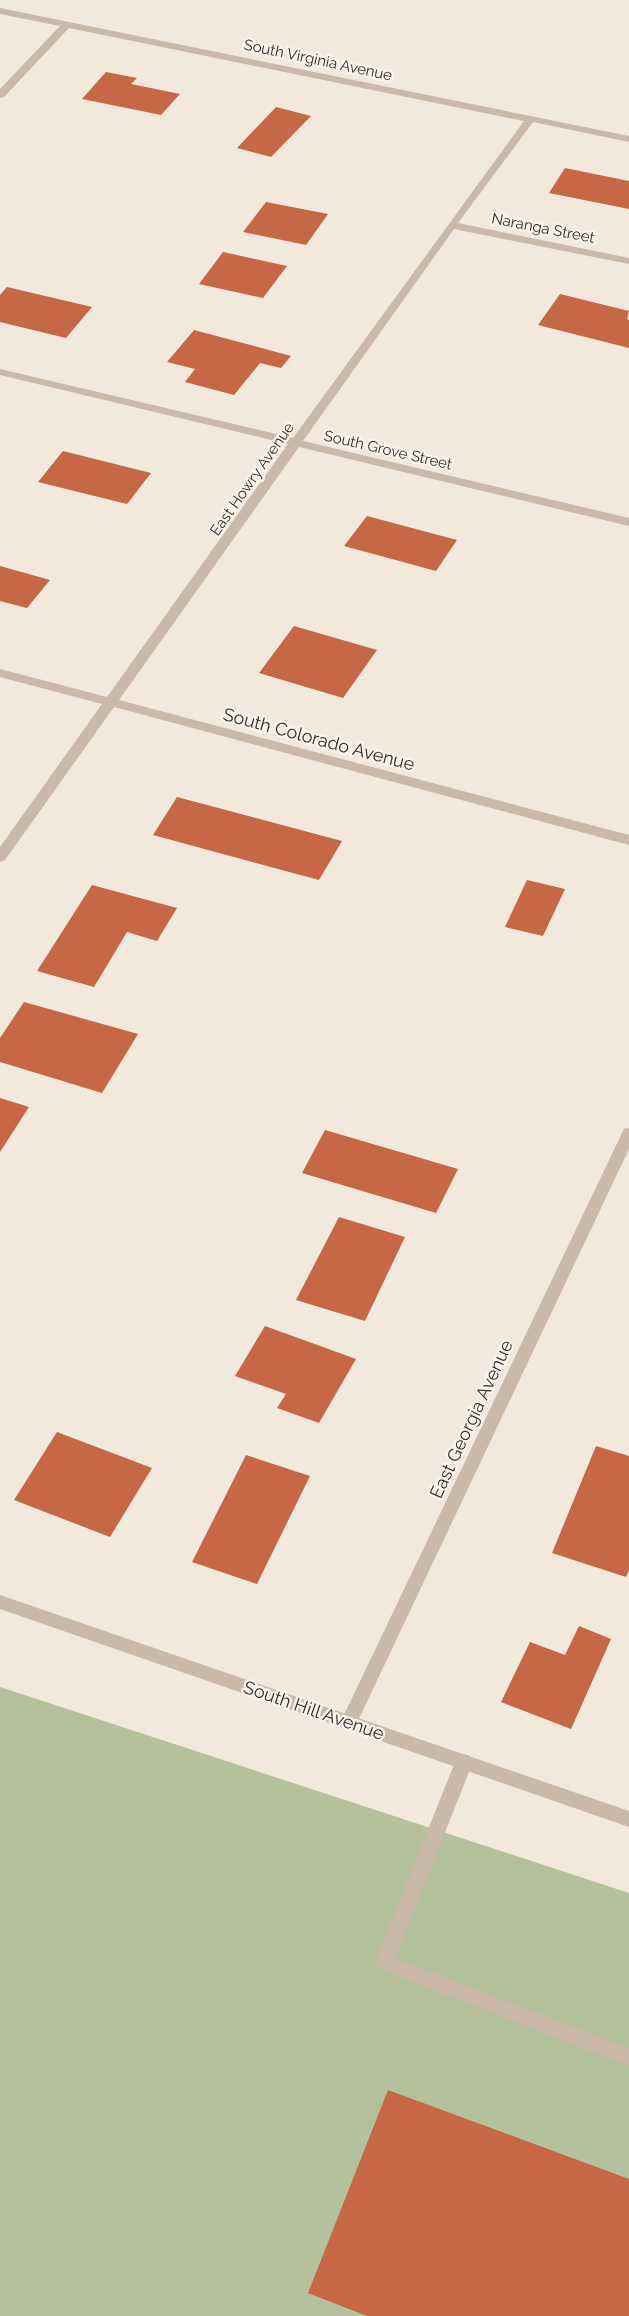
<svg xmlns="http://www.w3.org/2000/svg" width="629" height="2316" font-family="Raleway,sans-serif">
<rect width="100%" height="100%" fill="#f2e8dc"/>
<path fill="#b4c19c" d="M0 1687 629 1893V2316H0Z"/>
<g fill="#c66746">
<path d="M106 72 137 78 131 84 180 94 161 115 82 99Z"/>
<path d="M276 107 311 116 271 157 237 148Z"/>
<path d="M565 168 629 181V209L549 193Z"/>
<path d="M266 202 328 214 306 245 243 232Z"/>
<path d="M223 252 287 266 263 298 199 284Z"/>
<path d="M7 287 92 307 66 338 0 322V295Z"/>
<path d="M560 294 629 311 627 319 629 320V348L538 325Z"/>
<path d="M194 330 291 356 281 368 260 363 234 395 185 382 195 369 167 362Z"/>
<path d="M63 451 151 473 127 504 38 482Z"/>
<path d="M367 516 457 540 436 571 344 546Z"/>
<path d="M0 566 50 580 27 608 0 601Z"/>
<path d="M294 626 377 650 343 698 259 673Z"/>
<path d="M177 797 342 841 319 880 153 835Z"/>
<path d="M527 880 565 889 543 936 505 927Z"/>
<path d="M92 885 177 908 157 941 127 932 94 987 37 971Z"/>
<path d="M24 1002 138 1034 102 1093 0 1062V1038Z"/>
<path d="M0 1098 29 1107 0 1152Z"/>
<path d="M325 1130 458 1169 436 1213 302 1173Z"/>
<path d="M339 1217 405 1237 365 1321 296 1300Z"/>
<path d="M265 1326 356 1359 319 1423 277 1408 286 1394 235 1376Z"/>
<path d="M57 1432 152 1468 110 1537 14 1500Z"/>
<path d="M596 1446 629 1456V1570L626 1577 552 1553Z"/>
<path d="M246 1455 310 1476 257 1584 192 1562Z"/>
<path d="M579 1626 611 1639 571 1729 501 1702 530 1642 565 1655Z"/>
<path d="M388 2090 629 2179V2316H367L308 2293Z"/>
</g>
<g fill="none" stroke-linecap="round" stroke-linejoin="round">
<path fill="#cab8a8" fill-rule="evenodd" d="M464 1754 470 1756 473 1762 395 1958 629 2048V2066L377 1968 375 1962 455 1762 458 1756Z"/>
<g fill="#cab8a8" fill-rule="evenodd">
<path d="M0 8 629 136V142L533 122 458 223 629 258V264L454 229 303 441 629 518V526L299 447 119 700 629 835V845L114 707 5 860 0 862V847L102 704 0 677V669L107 697 288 444 0 375V369L293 438 524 121 69 28 4 97 0 98V89L60 26 0 14Z"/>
<path d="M629 1128V1149L355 1727 349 1730 343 1727 340 1722 343 1717 622 1133 624 1129Z"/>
</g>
<path fill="#cab8a8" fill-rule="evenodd" d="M0 1595 629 1811V1827L0 1609Z"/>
</g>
<g text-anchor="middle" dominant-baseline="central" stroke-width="5" stroke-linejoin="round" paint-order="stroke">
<g font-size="15" fill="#372d28" stroke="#faf2e8">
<text transform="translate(318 60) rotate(12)">South Virginia Avenue</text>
<text transform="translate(543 228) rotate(11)">Naranga Street</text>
<text transform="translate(388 450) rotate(13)">South Grove Street</text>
<text transform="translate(252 479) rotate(-55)">East Howry Avenue</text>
</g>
<g font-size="18" fill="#372d28" stroke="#faf2e8">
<text transform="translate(319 739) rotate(15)">South Colorado Avenue</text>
<text transform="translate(471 1419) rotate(-65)">East Georgia Avenue</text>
<text transform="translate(314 1710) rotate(19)">South Hill Avenue</text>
</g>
</g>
</svg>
